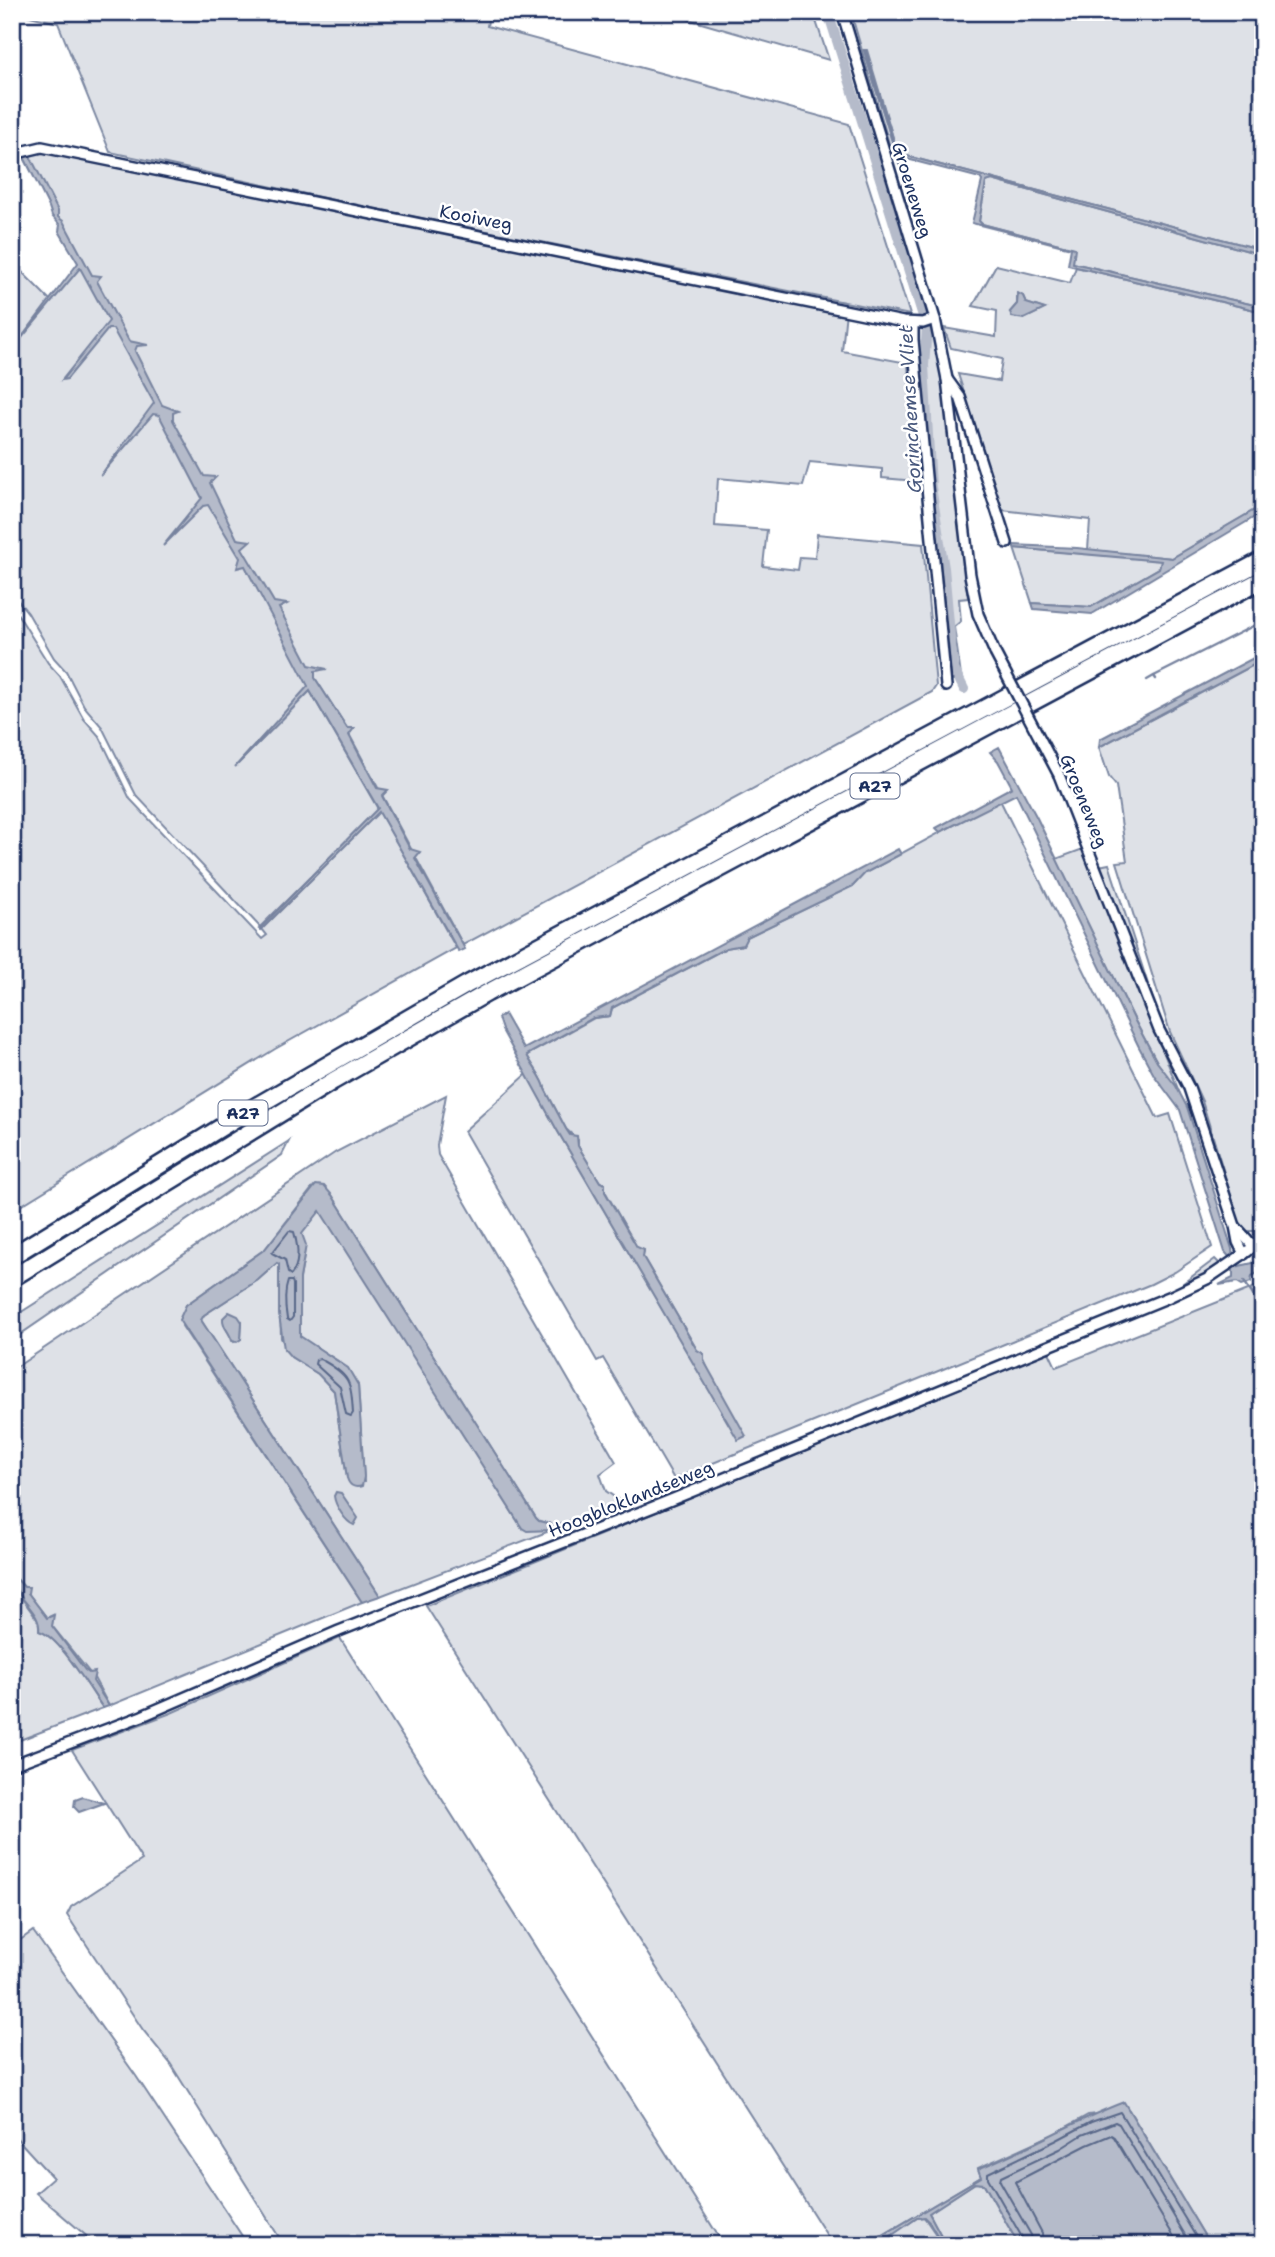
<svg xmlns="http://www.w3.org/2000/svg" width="1275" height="2257" font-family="'Shantell Sans',sans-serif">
<rect width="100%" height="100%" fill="#fff"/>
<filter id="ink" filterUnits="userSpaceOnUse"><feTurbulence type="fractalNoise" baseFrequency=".0143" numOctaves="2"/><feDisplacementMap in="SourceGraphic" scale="14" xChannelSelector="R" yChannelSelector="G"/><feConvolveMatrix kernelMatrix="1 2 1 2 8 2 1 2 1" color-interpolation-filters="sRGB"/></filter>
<g filter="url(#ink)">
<g fill="#dee1e7" stroke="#7c88a2" stroke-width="2" fill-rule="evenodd">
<path d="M14 12H479L489 15 487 26 849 124 910 315 385 211 110 152 58 23Z"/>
<path d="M663 12H813L829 60Z"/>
<path d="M855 12H1263V250L903 155 897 151 867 50H864L896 155 892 154 851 13Z"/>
<path d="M44 150 846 311 842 351 908 363 916 481 882 478V469L810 462 803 486 718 478 715 526 767 530 763 566 798 570 800 557 815 558 817 534 923 544 936 686 932 692 463 945 349 734 354 728H347L315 678V671L321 670 306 668 313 682 236 766 310 691 378 809 260 927 136 795 102 727 84 706 66 671 54 658 28 613 12 593V262L50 300 81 263 22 154Z"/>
<path d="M992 180 1263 255V307L1073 263 1074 248 982 224 979 221 986 182Z"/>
<path d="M996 265 1070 283 1076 267 1263 312V505L1172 558 1088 550 1090 520 1002 510 958 374 999 381 1002 359 951 348 944 328 996 337 997 311 973 306ZM1017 294 1023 296 1026 303 1044 309 1024 319 1010 312 1017 304Z"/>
<path d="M931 325 939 357 968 598 959 599 961 621 954 627 961 676 949 682 915 339 920 327Z"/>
<path d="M1014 548 1162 560 1159 568 1091 607 1032 603Z"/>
<path d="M12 605 48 663 60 676 84 719 100 737 130 799 262 939 267 935 262 929 379 811 456 948 275 1049 12 1211Z"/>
<path d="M1263 660V1234H1262L1258 1231H1245L1239 1222 1202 1101 1170 1032 1117 862 1127 861 1116 786 1109 777 1099 747Z"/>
<path d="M1000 800 1157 1118 1170 1114 1212 1247 1175 1272 1151 1284 674 1479 603 1358 597 1361 464 1131 527 1074 557 1130 738 1439 704 1360V1354L697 1350 643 1257 644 1250 637 1248 605 1191V1184L600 1182 578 1146V1140L566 1129 545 1089C545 1080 531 1064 527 1055L594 1018 610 1016 612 1008 726 948 742 945 747 937 853 886 865 873Z"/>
<path d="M1083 849 1180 1094 1157 1062 1135 1021 1056 859Z"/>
<path d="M1109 864 1158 1015 1099 866Z"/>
<path d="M446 1095 437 1145 438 1155 616 1462 600 1474 606 1491 620 1501 552 1528 551 1524 539 1521 536 1518 332 1195 314 1186 265 1249 186 1305 182 1326 362 1602 109 1706 94 1678 52 1626 53 1615 47 1618 28 1593V1587H24L12 1574V1370L336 1152Z"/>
<path d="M289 1141 282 1155 12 1340V1318Z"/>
<path d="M319 1211H322L522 1528 552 1530 380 1596 201 1320 204 1315 258 1280 277 1263 279 1264 281 1338 291 1357 318 1374 334 1391 347 1478 364 1482 358 1385 338 1361 300 1337C300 1318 298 1298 300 1279 302 1264 308 1249 301 1234ZM242 1321 241 1339 234 1342 224 1325Z"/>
<path d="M1215 1259 1220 1264 1200 1277 1182 1284Z"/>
<path d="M1263 1284V2245H1210L1129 2110 1088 2115 1052 2135 978 2168 981 2177 883 2235 853 2245H833L426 1606 1049 1352 1056 1367Z"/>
<path d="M12 1585 39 1622V1631C60 1636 90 1690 103 1708L12 1743Z"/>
<path d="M340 1638 724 2245H284L170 2063 143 2030 67 1915 71 1907 142 1860 72 1750 171 1713Z"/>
<path d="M33 1931 136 2076 248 2245H97L36 2193 53 2178 12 2133V1939L16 1943Z"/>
<path d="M975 2183 984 2184 1019 2245H946L929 2213Z"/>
<path d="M924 2217 943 2245H890V2236L917 2218Z"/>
</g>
<g fill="#b5bbca" stroke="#77839f" stroke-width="2">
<path d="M864 50H866L897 151 903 155 1263 250V255L992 180 986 182 979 221 982 224 1075 248 1073 263 1263 307V312L1068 265 1071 248 972 223 982 181 980 178 903 158 900 161 902 173Z"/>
<path d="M30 156 58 211V217L63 221 92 275 101 276 97 281 129 341 148 345 137 346 135 351 162 405 178 411 173 413V420L204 476 216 477 210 483 237 539 250 541 242 548 274 602 287 604 279 608 309 665 327 669 315 671V678L347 728H354L349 735 377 788 388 790 382 796 410 849 420 852 415 858 465 949 459 952 379 812 261 930 259 929 378 808 310 691 235 767 308 686 245 566 237 568 240 558 208 505 203 506 163 546 202 498 159 415 153 414 100 476 154 403 113 329H108L67 379 62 380 109 321 80 268 15 346 78 263 59 231 60 225 52 216 49 207 24 157Z"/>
<path d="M1018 293 1023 296 1026 303 1045 309 1024 319 1012 317 1010 312 1017 304Z"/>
<path d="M1263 505V512L1092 614 1034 609 1032 603 1091 607 1159 568 1161 561 1014 548V545L1077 548 1172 558Z"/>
<path d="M1263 653V660L1099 747 1100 739Z"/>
<path d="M999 747 1037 818 1135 1021 1157 1062 1176 1086 1187 1107 1232 1249 1233 1258 1231 1259 1225 1252 1180 1110 1154 1075 1139 1047 1016 794 940 832 936 828 1012 787 998 761 990 752Z"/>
<path d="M898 849 901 854 865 873 853 886 747 937 743 945 726 948 612 1008 610 1016 593 1018 527 1055C531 1065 545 1080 545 1089L566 1129 570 1135 577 1136 578 1146 600 1182 605 1184V1192L637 1247 644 1250 643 1257 697 1350 704 1354V1361L746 1436 738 1440 557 1130 502 1030 498 1018 504 1014 524 1049Z"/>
<path d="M316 1185 324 1186 332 1195 536 1518 539 1521 551 1524 552 1530 527 1531 522 1528 320 1211 302 1234 306 1245 300 1278V1336L348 1368 358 1385 364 1477 362 1486C354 1489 349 1485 347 1478L334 1391 318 1374 291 1357 284 1349 279 1315V1264L277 1263 258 1280 204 1315 201 1320 380 1596 362 1602 179 1320 186 1305 265 1249Z"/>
<path d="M1263 1260V1270L1252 1276 1251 1282 1242 1285 1237 1282 1219 1285 1233 1278V1268C1238 1265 1254 1264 1263 1260Z"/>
<path d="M229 1312 238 1316 242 1322 241 1339 237 1342 232 1341C230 1332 222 1327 223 1318Z"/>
<path d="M336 1492 341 1493 358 1518 354 1525C345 1522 335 1505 334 1496Z"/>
<path d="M12 1574 24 1587H29L28 1593 47 1618 54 1615 52 1626 85 1670 89 1673 95 1672 93 1681 109 1706 103 1708C90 1690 59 1636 39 1631 42 1611 12 1597 12 1574Z"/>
<path d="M83 1797 104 1803 79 1812 74 1807 75 1800Z"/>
<path d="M1124 2102 1210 2245H1019L984 2184 975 2183 929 2213 946 2245H943L930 2223 924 2217 917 2218 891 2236 890 2245 878 2241 871 2245H853L883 2235 981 2177 978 2169C1028 2149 1073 2121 1124 2102Z"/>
</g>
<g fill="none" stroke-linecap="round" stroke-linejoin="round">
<g stroke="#596789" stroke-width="2">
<path d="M289 1231 294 1232C298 1246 301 1263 291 1275L288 1273 285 1260 272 1253Z"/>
<path d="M288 1281H292L293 1284V1317L290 1321 287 1319C285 1307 284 1292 288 1281Z"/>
<path d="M320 1359C350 1375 351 1381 353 1413L351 1416 346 1414 340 1387 315 1364 316 1360Z"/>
<path d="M1024 2245 1023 2239 988 2178V2173L1055 2141 1091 2122 1120 2112 1201 2245"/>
<path d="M1033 2245 1031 2235 1000 2181 1001 2177 1060 2149 1082 2135 1115 2122 1119 2124 1191 2245"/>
<path d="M1043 2245 1042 2233 1015 2182 1087 2145 1111 2135 1114 2137 1179 2245"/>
</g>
<g stroke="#77839f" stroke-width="2.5">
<path d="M1156 679 1154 676 1263 621"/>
<path d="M1147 680 1154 676"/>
<path d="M1244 1281 1263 1311"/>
</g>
<path stroke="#b5bbca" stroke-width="10" d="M828 12 927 329 924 365 931 487 944 568 953 667 964 689"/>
<g stroke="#1b2f5e" stroke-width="14">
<g id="minor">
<path d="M842 12 935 319 947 379 970 575 978 614 995 653"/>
<path d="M12 158 21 152 42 147 903 322 923 323 935 319"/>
<path d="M913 323V340L946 686"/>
<path d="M947 379 960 397 1007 543"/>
<path d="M1059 775 1159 1030 1189 1088 1235 1226 1238 1242 1244 1254"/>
<path d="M1235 1226 1254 1247"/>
<path d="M12 1765 142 1716 339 1631 666 1502 1169 1297 1207 1279 1248 1251 1263 1237"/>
</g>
</g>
<g stroke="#1b2f5e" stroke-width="21">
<g id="motorway">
<path d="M12 1256 246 1112 466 985 1263 560"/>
<path d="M12 1278 333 1081 487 993 1263 579"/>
</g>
</g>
<use href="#minor" stroke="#fff" stroke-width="9"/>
<use href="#motorway" stroke="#fff" stroke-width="16"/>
<g stroke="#1b2f5e" stroke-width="14" stroke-linecap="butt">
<path id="minor-bridge" d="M995 653 1059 775"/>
</g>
<use href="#minor-bridge" stroke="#fff" stroke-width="9"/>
</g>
</g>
<g text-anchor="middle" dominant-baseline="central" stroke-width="5" stroke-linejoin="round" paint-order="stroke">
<g fill="#fff" stroke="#5f6d8e" stroke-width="2">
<rect x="850.5" y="773.5" width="49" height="25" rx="5"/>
<rect x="218.5" y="1100.5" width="49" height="25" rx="5"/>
</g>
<g font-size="16" font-weight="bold" fill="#1b2f5e">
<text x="875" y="786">A27</text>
<text x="243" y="1113">A27</text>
</g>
<g font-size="18" fill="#1b2f5e" stroke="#fff">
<text transform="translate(912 190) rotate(73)">Groeneweg</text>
<text transform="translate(476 218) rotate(11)">Kooiweg</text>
<text transform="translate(1084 801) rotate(68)">Groeneweg</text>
<text transform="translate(631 1499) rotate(-22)">Hoogbloklandseweg</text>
</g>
<g font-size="19" font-style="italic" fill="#49597e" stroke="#fff">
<text transform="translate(910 409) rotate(-93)">Gorinchemse Vliet</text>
</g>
</g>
<rect width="1275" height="2257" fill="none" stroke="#fff" stroke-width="42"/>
<rect x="21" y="21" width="1233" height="2215" fill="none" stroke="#1b2f5e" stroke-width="2.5" filter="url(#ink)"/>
</svg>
